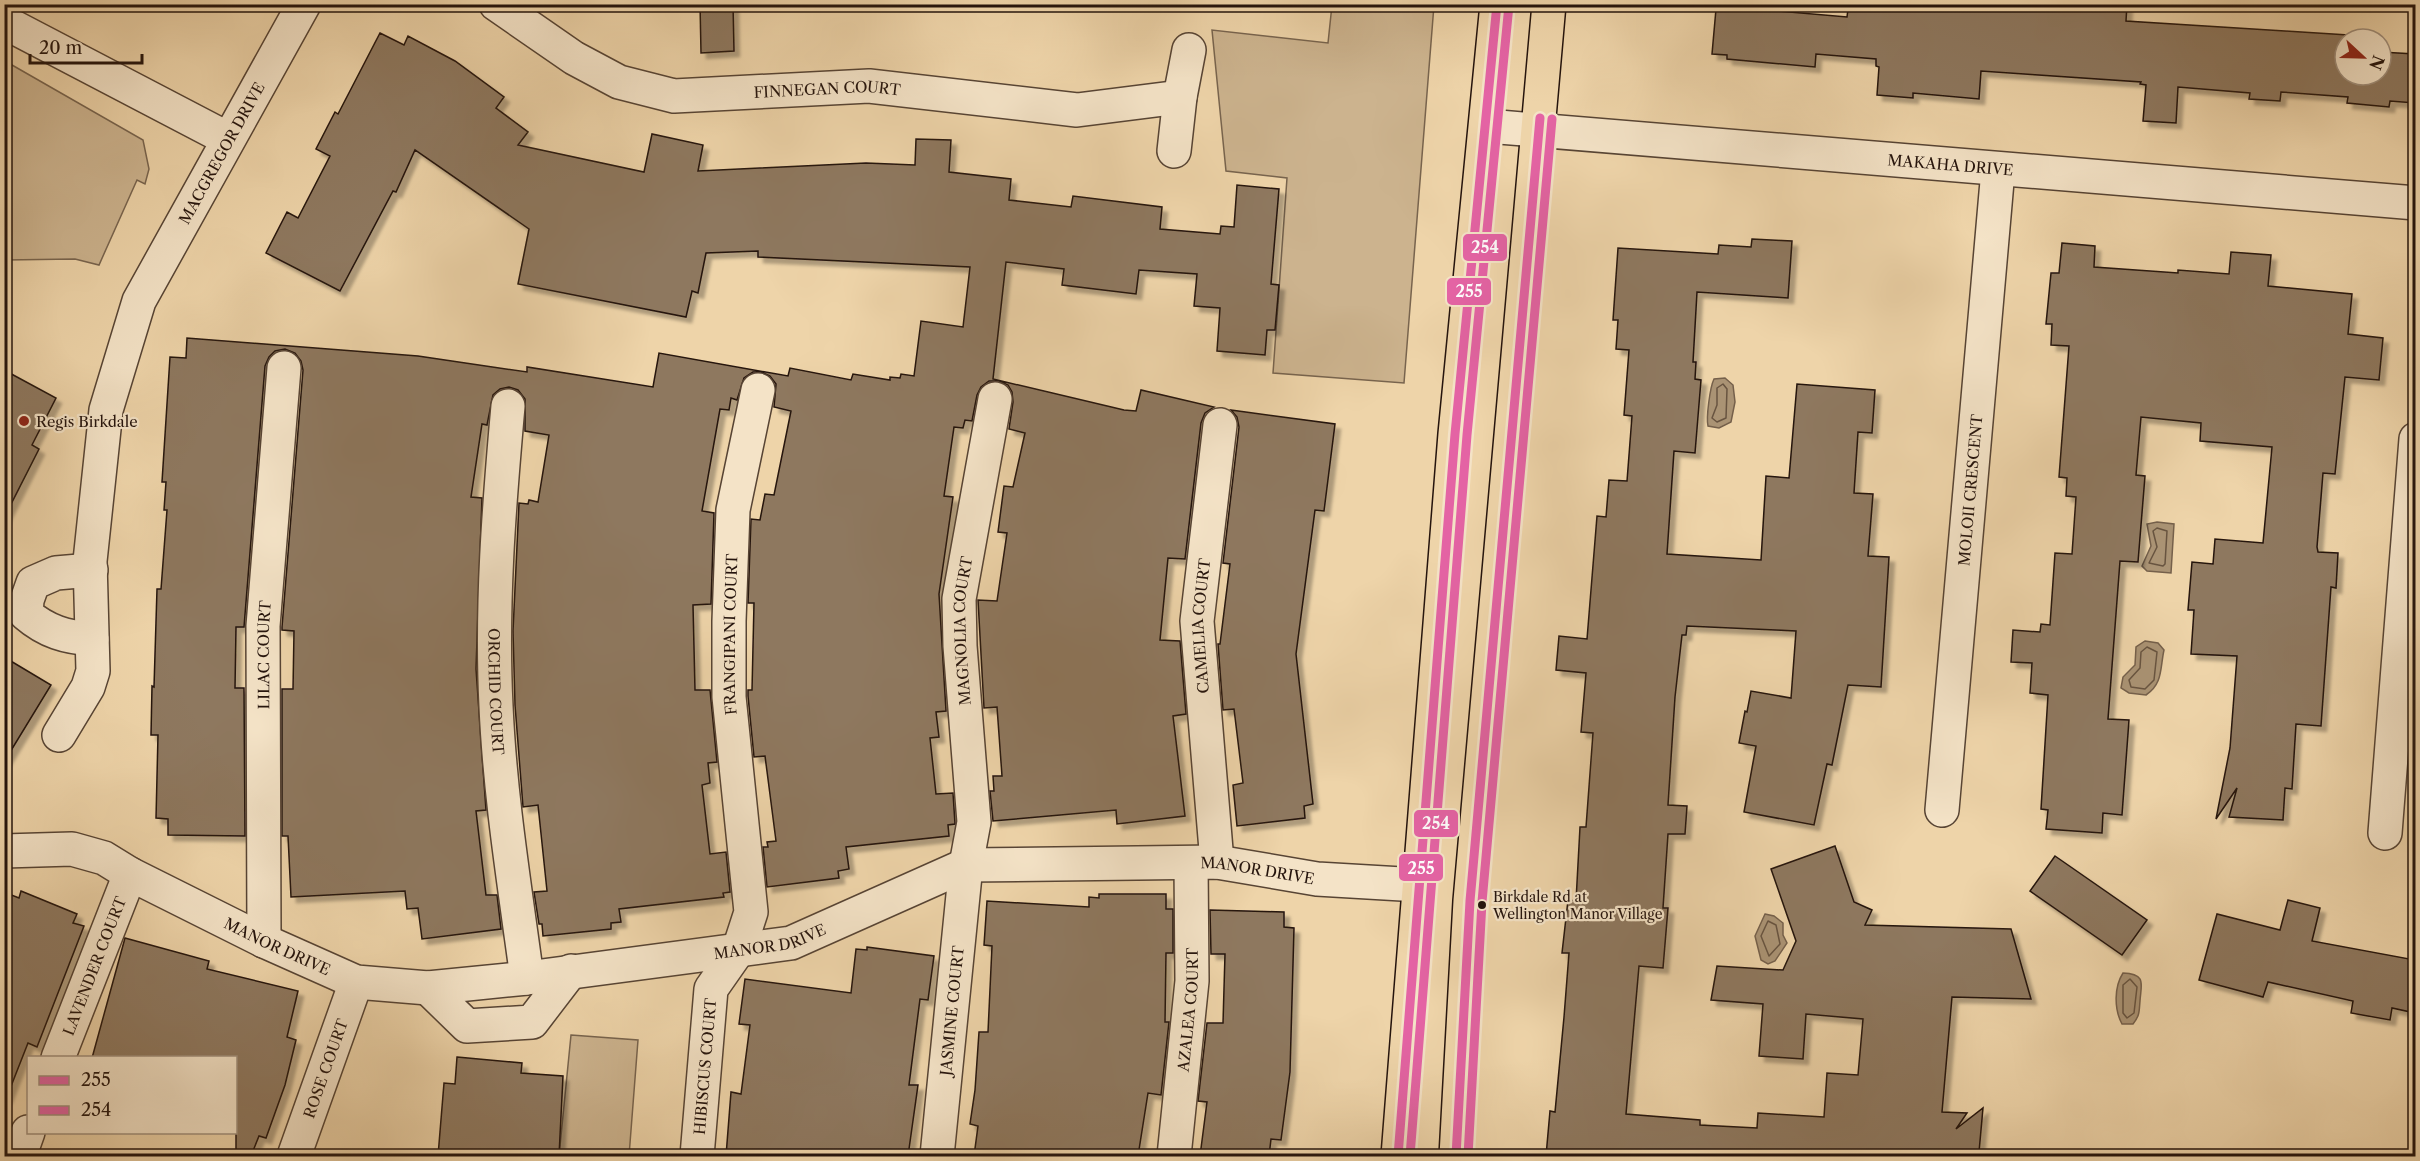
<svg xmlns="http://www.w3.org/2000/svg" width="2420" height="1161" font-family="'Libre Caslon Text',serif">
<defs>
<filter id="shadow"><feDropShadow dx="5.5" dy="5.5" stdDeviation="1.5" flood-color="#0004"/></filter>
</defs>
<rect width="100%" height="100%" fill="#eed4a9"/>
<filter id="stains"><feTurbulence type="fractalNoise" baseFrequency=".00333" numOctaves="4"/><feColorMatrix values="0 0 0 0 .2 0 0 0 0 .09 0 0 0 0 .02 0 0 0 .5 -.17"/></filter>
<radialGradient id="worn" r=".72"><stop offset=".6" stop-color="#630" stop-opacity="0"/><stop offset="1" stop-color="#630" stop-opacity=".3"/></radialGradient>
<g fill="#ccb38e" stroke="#78644e" stroke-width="1.5">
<path d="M1332 5H1434L1404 383 1273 373 1287 178 1226 171 1212 30 1328 43Z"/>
<path d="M5 61 143 140 149 169 145 184 137 180 99 265 75 259 5 260Z"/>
<path d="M571 1035 638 1040 629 1156H559Z"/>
</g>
<g fill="#aa9374" stroke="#75604b" stroke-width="1.5">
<path d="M1725 378 1733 385 1735 402 1731 422 1719 428 1708 426C1706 418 1710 387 1714 379Z"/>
<path d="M2157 522 2174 524 2171 573 2147 571 2142 566 2151 546 2147 524Z"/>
<path d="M2145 641 2158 643 2164 650C2160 668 2163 684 2146 695L2129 693 2121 688 2123 677 2135 665 2136 647Z"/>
<path d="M1765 914 1774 916 1783 923V935L1787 943 1775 961 1768 964 1761 960 1755 936Z"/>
<path d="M2123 973C2147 974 2141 984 2140 1001 2139 1012 2140 1015 2133 1024H2122C2114 1009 2114 987 2123 973Z"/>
</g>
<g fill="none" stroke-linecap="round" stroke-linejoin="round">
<g stroke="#685440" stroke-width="1.5">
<path d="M1723 384 1727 389 1726 418 1717 422 1712 418 1717 405V388Z"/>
<path d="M2157 528 2167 531 2165 564 2163 566 2149 563 2157 547 2153 531Z"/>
<path d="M2147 647 2157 652 2154 680 2145 689 2131 687 2129 680 2140 668 2141 652Z"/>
<path d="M1768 921 1776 925 1780 944 1769 956 1761 936Z"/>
<path d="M2130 979 2137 987 2134 1013 2127 1018 2123 1013V985Z"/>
</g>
</g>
<g fill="#8e785e" stroke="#25140d" stroke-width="1.5" filter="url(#shadow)">
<path d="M700 4H733L734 51 701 53Z"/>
<path d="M1870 4H2127L2126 21 2380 37 2345 39V75H2381V52L2415 54V103L2390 101 2389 107 2347 103 2348 97 2281 92 2280 101 2249 99 2250 93 2178 87 2176 123 2143 121 2146 85 2140 84 2141 82 1981 71 1979 99 1913 93V98L1877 95 1879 67 1876 66V59L1816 54 1815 67 1727 59V55L1712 54 1716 9 1731 10 1732 7 1847 17 1848 9 1870 10Z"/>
<path d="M380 33 404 45 408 36 455 61 504 97 496 108 528 132 518 145 644 172 652 134 703 145 698 171 866 163 915 165 916 139 951 140 949 172 1011 179 1009 200 1071 207 1073 196 1162 207 1160 229 1220 234 1221 226 1234 227 1237 185 1279 189 1271 284 1279 285 1275 330H1267L1265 355 1217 351 1220 308 1194 306 1197 274 1139 270 1136 294 1062 285 1064 269 1006 262 993 379 1124 410 1136 411 1141 390 1214 407 1205 413 1201 423 1185 559 1168 558 1160 640 1180 641 1186 714 1173 716 1185 816 1117 824 1116 810 993 821 990 791H994L993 776H1002L997 707 984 708 978 600 997 601 1007 533 998 532 1004 486 1013 487 1025 433 1009 429 1013 402 1012 392 1008 385 999 381H989L981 387 977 395 972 421 965 420 963 428 954 427 944 496 953 497 939 594 946 711 936 712 939 737 930 738 936 794 953 793 955 824 948 825 949 836 846 847 849 869 838 871 839 878 767 887 763 847H768L767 842 776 841 765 756 754 757 748 696V690H752L754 603H748L751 519 760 520 765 494 774 495 791 411 774 407 776 384 770 376 761 372H753L744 378 737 400 731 398 729 410 720 409 702 511 714 513 711 604 693 605 695 690H710L717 762 708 763 710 783 702 785 710 854 726 852 730 892 723 893 724 897 619 909 621 922 611 923V929L543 936 542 924H539L534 892 547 891 538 805 523 807 515 705 513 631 519 503 528 504 529 500 538 502 549 435 525 431V399L518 390 509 387 500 389 493 395 487 425 482 424 471 497 482 498 476 669 486 810 476 811 486 895H497L501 929 422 939 418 908 407 909 405 891 291 897 288 836H282V689H293L294 631 282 630V627L303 370 301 361 295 353 285 349 275 351 269 357 265 366 244 627H236L235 688H244L245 836 168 835V819L156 818 158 735H151L152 686 154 687 157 589H161L167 510H164L166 482H162L170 357 186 358 187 338 418 356 527 372V367L653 387 659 353 788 376 790 368 851 380 853 374 890 380V377L900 378 901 374 914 376 921 321 963 327 970 267 758 257V251L706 253 698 293 692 291 686 317 518 284 529 229 415 150 396 192 393 191 340 291 266 253 287 212 298 218 330 156 316 149 335 112 338 114Z"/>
<path d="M1752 239 1792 241 1788 298 1697 292 1693 362H1696L1695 379 1701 380 1695 453 1674 451 1667 554 1761 560 1766 476 1789 478 1797 384 1875 390 1872 433 1858 432 1854 493 1873 494 1868 556 1889 557 1881 687 1848 685 1832 765 1827 764 1814 825 1744 812 1756 746 1739 743 1745 711 1747 712 1751 691 1791 698 1796 631 1687 626 1686 635H1682L1675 697 1668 805 1687 806 1685 834H1668L1663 908H1668L1663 968 1639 966 1626 1114 1700 1120V1125L1757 1128 1758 1113 1824 1117 1827 1073 1858 1075 1863 1019 1806 1014 1803 1059 1759 1056 1763 1004 1711 1000 1717 966 1783 970 1796 941 1771 869 1835 846 1854 902 1872 910 1865 925 2011 929 2031 999 1952 997 1942 1112 1967 1113 1956 1129 1983 1108 1979 1152 1983 1156H1546L1550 1111 1555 1112 1564 1017 1569 953H1562L1568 900 1576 901 1580 827H1586L1593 733 1581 732 1586 673 1556 670 1559 636 1587 639 1597 516 1606 517 1609 480 1627 481 1632 416 1624 415 1629 350 1616 349 1618 320H1613L1618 248 1718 254 1719 245 1751 247Z"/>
<path d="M2062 243 2095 246 2094 267 2178 273V270L2229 274 2231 252 2271 255 2268 286 2352 294 2348 334 2383 338 2379 380 2345 377 2335 474 2323 473 2317 547 2318 552 2338 553 2336 588 2331 587 2321 726 2296 724 2292 789 2285 788 2283 820 2229 817 2237 788 2216 819 2230 748 2237 656 2191 654 2194 610H2188L2192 562 2213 564 2215 539 2263 543 2272 447 2200 441 2201 423 2141 417 2136 475 2145 476 2138 562 2120 561 2108 719 2129 720 2122 815 2103 813 2102 833 2046 829 2048 810 2041 809 2048 695 2030 693 2032 663 2011 662 2013 630 2040 632 2041 624 2050 625 2055 553 2072 554 2076 497 2066 496 2067 478 2059 477 2069 346 2051 345 2052 324H2046L2051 273H2059Z"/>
<path d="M4 370 56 398 32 445 39 449 4 518Z"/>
<path d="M1231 410 1335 424 1324 511 1315 510 1296 654 1313 804 1304 806 1305 818 1237 826 1233 785 1243 783 1234 709 1223 710 1218 644H1220L1230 564 1223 563 1239 427 1237 417Z"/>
<path d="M4 657 51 685 4 762Z"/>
<path d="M2055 856 2147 920 2122 955 2030 891Z"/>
<path d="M21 891 77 914 73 923 84 926 37 1047 28 1043 6 1099 4 892 19 898Z"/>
<path d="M1099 894H1166V909H1173V953H1166L1165 1022H1169L1161 1095 1148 1093 1138 1156H974L978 1126 970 1124 975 1090 979 1032H988L992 946 984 945 987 901 1089 907V897L1099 898Z"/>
<path d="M2288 900 2320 908 2312 941 2415 960V1013L2392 1008 2390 1020 2351 1013 2353 1001 2268 982 2263 997 2199 980 2217 914 2280 930Z"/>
<path d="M1210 910 1284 912V927L1294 928 1290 1072 1281 1140 1271 1139 1269 1156H1200L1207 1102 1198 1101 1207 1023H1223L1225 954H1211Z"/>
<path d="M125 938 209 961 207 969 298 991 287 1037 296 1040 285 1085 266 1138 259 1136 251 1156H236V1058H92Z"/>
<path d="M867 947 934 956 928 1000 920 999 909 1085H918L908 1156H726L731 1092 741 1094 750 1025 739 1024 745 979 851 993 856 949 867 950Z"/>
<path d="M457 1057 522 1063 521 1073 563 1076 559 1156H438L444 1083 455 1084Z"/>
</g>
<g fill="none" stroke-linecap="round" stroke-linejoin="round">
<g stroke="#574434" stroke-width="36">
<g id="minor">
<path id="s1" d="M496 4 574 58 619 82 674 96 869 86 1077 110 1180 97"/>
<path d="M4 22 228 139"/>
<path id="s2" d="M1487 126 2416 203"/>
<path d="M1174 151 1180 97 1189 50"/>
<path id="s3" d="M508 406C499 506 491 606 496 706 500 797 515 888 527 978"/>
<path d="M91 570 56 573 33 583 27 600 26 614C47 632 66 637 92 639"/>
<path id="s4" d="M59 735 88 687 93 671 90 561 106 410 139 301 304 4"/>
<path id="s5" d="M1942 810 1998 170"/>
<path d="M2385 833 2416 439"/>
<path id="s6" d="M4 851 72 849 104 858 130 874 264 941 356 982 428 988 527 978 791 943 966 865 1217 862 1317 879 1419 885"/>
<path id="s7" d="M1217 862 1197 621 1220 425"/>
<path id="s8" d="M264 941 263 626 284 368"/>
<path d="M428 988 467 1026 532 1022 571 971"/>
<path id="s9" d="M58 1058 130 874"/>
<path d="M22 1149 28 1132"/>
<path id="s10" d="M294 1156 356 982"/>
<path id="s11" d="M697 1156 711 989 739 949 751 912 729 697V621L733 510 758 390"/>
<path id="s12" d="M937 1156 966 865 974 822 960 646 959 599 995 399"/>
<path id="s13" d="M1174 1156 1192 981 1191 863"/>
</g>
</g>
<g stroke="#25140d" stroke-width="36">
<g id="major">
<path d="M1398 1156 1455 434 1497 4"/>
<path d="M1456 1156 1470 901 1549 4"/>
</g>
</g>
<use href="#minor" stroke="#f4e3c7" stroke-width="33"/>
<use href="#major" stroke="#eed4a9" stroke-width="33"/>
<g stroke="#f4e3c7" stroke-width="14">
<g id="bus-1">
<path d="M1398 1156 1455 434 1497 4"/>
<path d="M1456 1156 1470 901 1540 118"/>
</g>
</g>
<g stroke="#f4e3c7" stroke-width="14">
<g id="bus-2">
<path d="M1410 1156 1467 435 1509 5"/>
<path d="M1468 1156 1482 902 1552 119"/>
</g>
</g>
<use href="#bus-1" stroke="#e463a4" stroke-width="9"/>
<use href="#bus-2" stroke="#e463a4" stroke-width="9"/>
</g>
<circle fill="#8f2418" stroke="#f4e3c7" stroke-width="2" cx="24" cy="421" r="6"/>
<circle fill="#25140d" stroke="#f4e3c7" stroke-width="2" cx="1482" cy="905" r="5"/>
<g text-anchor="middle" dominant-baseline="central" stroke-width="4.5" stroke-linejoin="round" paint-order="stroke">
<g font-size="14" fill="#25140d" stroke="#f4e3c7" text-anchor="start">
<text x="1493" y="897">Birkdale Rd at<tspan x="1493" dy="17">Wellington Manor Village</tspan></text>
</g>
<g font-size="15" fill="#25140d" stroke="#f4e3c7">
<text stroke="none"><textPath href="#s1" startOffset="356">FINNEGAN COURT</textPath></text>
<text stroke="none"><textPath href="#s4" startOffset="618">MACGREGOR DRIVE</textPath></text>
<text stroke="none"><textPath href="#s2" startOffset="465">MAKAHA DRIVE</textPath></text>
<text stroke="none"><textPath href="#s5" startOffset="321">MOLOII CRESCENT</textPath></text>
<text stroke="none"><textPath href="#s7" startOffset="237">CAMELIA COURT</textPath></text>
<text stroke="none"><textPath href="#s12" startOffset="528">MAGNOLIA COURT</textPath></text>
<text stroke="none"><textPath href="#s11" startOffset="534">FRANGIPANI COURT</textPath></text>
<text stroke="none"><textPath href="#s8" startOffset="286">LILAC COURT</textPath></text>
<text stroke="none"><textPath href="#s3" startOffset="286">ORCHID COURT</textPath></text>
<text stroke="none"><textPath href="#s6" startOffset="1304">MANOR DRIVE</textPath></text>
<text stroke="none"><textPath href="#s6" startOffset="800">MANOR DRIVE</textPath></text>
<text stroke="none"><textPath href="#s6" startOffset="296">MANOR DRIVE</textPath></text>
<text stroke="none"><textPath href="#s9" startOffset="99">LAVENDER COURT</textPath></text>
<text stroke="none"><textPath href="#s13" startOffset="147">AZALEA COURT</textPath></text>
<text stroke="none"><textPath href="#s12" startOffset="146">JASMINE COURT</textPath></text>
<text stroke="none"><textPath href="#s11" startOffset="90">HIBISCUS COURT</textPath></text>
<text stroke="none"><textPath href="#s10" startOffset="93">ROSE COURT</textPath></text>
</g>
<g font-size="15" fill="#25140d" stroke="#f4e3c7" text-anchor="start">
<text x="36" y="421">Regis Birkdale</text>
</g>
</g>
<g stroke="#f4e3c7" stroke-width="2">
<rect x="1462" y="233" width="46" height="29" rx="6" fill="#e463a4"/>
<rect x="1446" y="277" width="46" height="29" rx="6" fill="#e463a4"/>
<rect x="1413" y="809" width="46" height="29" rx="6" fill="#e463a4"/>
<rect x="1398" y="853" width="46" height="29" rx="6" fill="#e463a4"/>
</g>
<g font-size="16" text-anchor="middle" font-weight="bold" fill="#fff">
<text x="1485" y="253">254</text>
<text x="1469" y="297">255</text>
<text x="1436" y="829">254</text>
<text x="1421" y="874">255</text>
</g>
<rect width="2420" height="1161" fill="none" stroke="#eed4a9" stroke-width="24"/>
<rect x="6" y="6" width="2408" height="1149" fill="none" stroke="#25140d" stroke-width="3"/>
<rect x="12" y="12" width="2396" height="1137" fill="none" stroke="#25140d" stroke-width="1.5"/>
<rect x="27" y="1056" width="210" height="78" fill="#f4e3c7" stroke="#a1907d" stroke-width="1.5"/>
<rect x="39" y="1076" width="30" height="9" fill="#e463a4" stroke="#a1907d" stroke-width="1.5"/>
<text x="81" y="1086" font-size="18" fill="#25140d">255</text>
<rect x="39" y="1106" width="30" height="9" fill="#e463a4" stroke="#a1907d" stroke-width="1.5"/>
<text x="81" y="1116" font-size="18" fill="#25140d">254</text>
<g transform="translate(2363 57) rotate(112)"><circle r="28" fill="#f4e3c7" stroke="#a1907d" stroke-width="1.5"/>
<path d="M0-4.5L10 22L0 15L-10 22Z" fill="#8f2418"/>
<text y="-9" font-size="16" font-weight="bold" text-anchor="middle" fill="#25140d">N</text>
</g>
<path d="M30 54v9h112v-9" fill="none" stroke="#25140d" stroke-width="3"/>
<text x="39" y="54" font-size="18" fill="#25140d" stroke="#f4e3c7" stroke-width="4.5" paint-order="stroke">20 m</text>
<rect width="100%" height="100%" filter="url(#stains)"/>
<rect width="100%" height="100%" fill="url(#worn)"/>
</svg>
